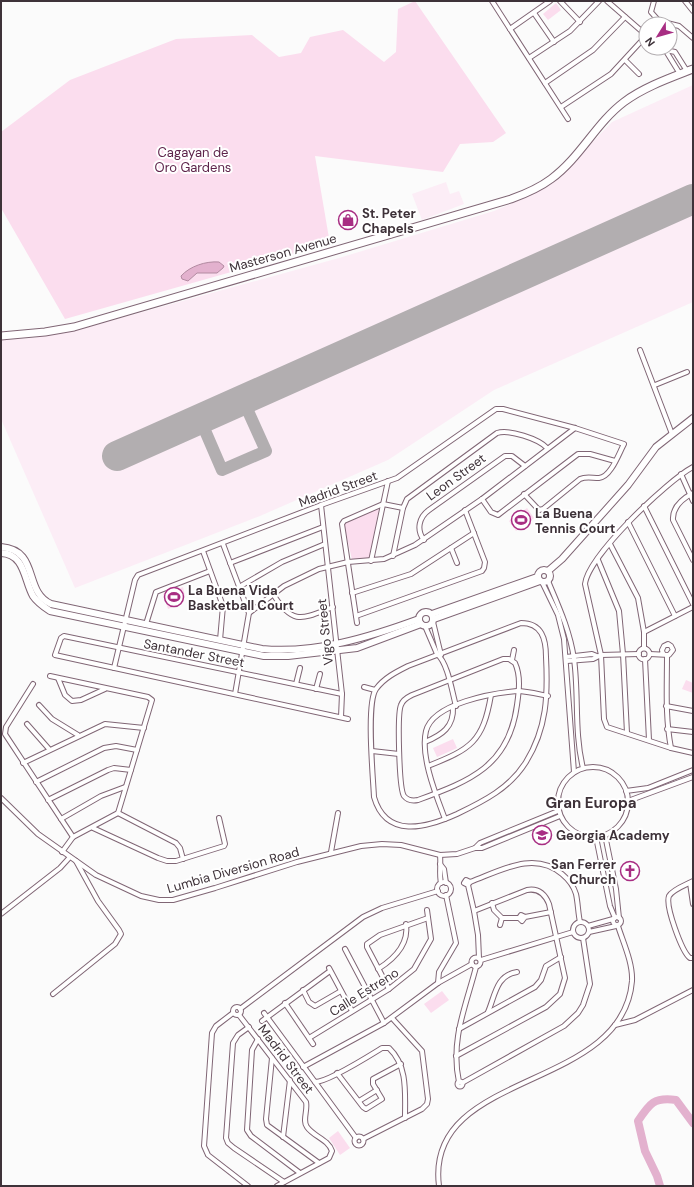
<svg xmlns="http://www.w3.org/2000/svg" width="694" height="1187" font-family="'DM Sans',sans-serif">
<rect width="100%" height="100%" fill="#fbfbfb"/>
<g fill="#fcedf6">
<path d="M693 85V302L494 390 388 460 260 516 75 588 1 419V340L33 338 92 326 339 258 494 211 532 195 553 183 612 122Z"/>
<path d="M446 182 450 194 459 191 464 204 422 220 412 194Z"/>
</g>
<g fill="#fbddee">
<path d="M415 1 506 133 493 142 460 144 443 172 315 156 330 244 65 319 1 208V132L70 80 176 39 252 35 279 57 301 53 310 37 343 30 384 62 396 52 398 9Z"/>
<path d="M556 3 561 10 548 20 543 14Z"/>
<path d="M379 508 369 559 352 560 344 524Z"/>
<path d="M527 508 534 518 516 531 509 521Z"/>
<path d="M183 587 185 596 178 605 168 609 163 594Z"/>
<path d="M686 680 693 683V693L682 689Z"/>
<path d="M453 739 457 748 437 757 433 748Z"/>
<path d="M442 991 449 1000 431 1013 424 1004Z"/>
<path d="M338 1131 350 1148 340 1155 329 1138Z"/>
</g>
<path fill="#e3b1ce" stroke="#b28ba1" d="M219 262 224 266 223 268 217 273H197L188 281 182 279 181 276C190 266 206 261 219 262Z"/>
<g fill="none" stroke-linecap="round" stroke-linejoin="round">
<path stroke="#e3b1ce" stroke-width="8" d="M660 1186 657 1176 645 1151 638 1121C650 1103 654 1097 676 1100L693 1123"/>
<path stroke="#b2aeb0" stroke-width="12" d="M200 419 222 470 266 451 243 400"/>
<path stroke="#b2aeb0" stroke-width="30" d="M117 456 693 199"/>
<g stroke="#806675" stroke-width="6">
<g id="street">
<path d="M492 1 568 119"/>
<path d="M560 1 580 22"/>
<path d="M607 1 646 35"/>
<path d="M654 1 651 12 659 21 679 26 693 38"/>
<path d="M685 1 693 11"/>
<path d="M534 13 554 42"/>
<path d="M510 29 550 1"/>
<path d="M664 48 680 74"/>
<path d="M666 50 675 52 687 71"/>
<path d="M529 58 570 31 599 1"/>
<path d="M625 60 639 74"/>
<path d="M545 83 593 50 625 17"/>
<path d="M561 107 611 74 646 36"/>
<path d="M640 350 672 434"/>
<path d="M655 385 687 372"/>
<path d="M693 467C667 481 588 556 585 584L601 655 604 719 607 727 671 748 693 753"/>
<path d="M681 474 693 501"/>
<path d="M693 493C682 499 672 507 673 520L693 560"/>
<path d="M482 499 491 512 498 515 578 454H590L615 461"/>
<path d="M321 505 342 694 341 717"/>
<path d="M644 506 693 604"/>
<path d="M628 522 675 616"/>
<path d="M424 540C416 530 419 517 429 510L505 456H512L525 466"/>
<path d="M223 544 249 613 235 694"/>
<path d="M610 544 638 598 644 632V648"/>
<path d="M451 548 457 563"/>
<path d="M203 551 223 606 220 640"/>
<path d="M393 556 403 508 407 499 497 433C509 429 539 439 547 448"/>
<path d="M598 560 619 611 623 654 627 733"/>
<path d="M371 561 388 481"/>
<path d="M230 563 323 527"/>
<path d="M548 581C559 607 570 631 574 659 579 695 574 732 583 768"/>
<path d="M542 582 558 615 564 639 574 772"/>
<path d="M239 587 282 562 325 544"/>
<path d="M352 593 411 574 474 533"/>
<path d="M273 594C293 626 302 619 333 607"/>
<path d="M249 613 284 586 319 569 348 562 384 559 415 545 482 499 575 428"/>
<path d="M356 616 482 571 484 568 485 562 465 510"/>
<path d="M433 622 441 655"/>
<path d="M357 623 342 524 344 521 383 504 403 508"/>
<path d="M521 623C542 623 546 639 546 657 548 695 547 728 526 762 510 788 484 801 457 814 426 828 386 839 374 797 373 776 366 703 376 689 384 678 396 672 408 666Z"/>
<path d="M146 624 156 592 210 571"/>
<path d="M425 626 437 654C448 663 452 692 456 706"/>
<path d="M644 632 693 607"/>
<circle cx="644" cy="654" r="5.5"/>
<path d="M650 654 669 655 673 650 671 646 668 644 664 646 662 650 663 654"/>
<path d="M667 655C667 687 665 717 671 748"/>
<path d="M566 657 592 654 597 656"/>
<path d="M503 659H509L515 663C521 676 519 691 517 705 509 766 470 781 418 800 413 801 408 801 404 796 399 789 397 714 401 705 403 699 408 697 412 695Z"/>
<path d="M645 659 649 740"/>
<path d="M512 660 514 650"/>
<path d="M567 661 593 659 601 655 639 654"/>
<path d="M114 668 135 580 138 575 321 505 397 478 496 409H503L575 428 624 444C619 453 611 477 599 478 592 478 586 476 580 479L543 509 539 510 524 494"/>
<path d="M50 676 148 697 152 700 118 813 73 837"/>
<path d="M58 678 65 695 72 701 81 700 105 689"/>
<path d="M33 684 6 727 5 734 73 837 62 852"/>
<path d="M296 684 300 668"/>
<path d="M364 687 375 690"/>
<path d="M316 689 320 674"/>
<path d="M342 694 64 636 61 638 55 655 348 719"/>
<path d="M39 705 52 719 78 735"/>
<path d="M666 706 693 711"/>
<path d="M27 724 49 749"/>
<path d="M667 729 693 732"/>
<path d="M425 742C442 735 454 727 453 707"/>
<path d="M372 751 399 754"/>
<path d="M23 763 105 724 144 728"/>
<path d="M428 766C471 749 483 742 491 695"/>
<circle cx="593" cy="802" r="35"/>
<path d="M36 782 104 748 116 746 137 750"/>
<path d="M626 791 648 788 693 770"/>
<path d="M1 798 38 834 96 875 141 896 159 900H173L215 888 297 862 361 846 382 844 401 845 440 855 457 854 475 848H482L560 816"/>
<path d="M48 800 108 770 114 768 131 770"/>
<path d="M628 801 693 777"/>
<path d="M118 813 176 843 180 848 183 859"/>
<path d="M61 819 101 796 125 787"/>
<path d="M445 819C436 795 420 756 426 731 433 703 494 693 517 691 527 691 538 694 548 696"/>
<path d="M93 828 158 858 167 861H176L224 846 225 844 219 818"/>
<path d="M605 835 616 889 619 918"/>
<path d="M596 837 610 906 615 918"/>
<path d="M475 848 480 843 558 811"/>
<path d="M331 852 338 813"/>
<path d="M440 855C441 865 439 874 441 883"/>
<path d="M440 864 444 869 446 883"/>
<path d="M693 881C686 885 673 889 669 896 665 906 682 952 690 958H693"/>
<path d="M470 882C500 871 534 850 562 874 568 879 574 887 576 894 578 903 578 913 580 922"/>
<circle cx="444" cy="889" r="7"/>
<path d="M690 883 693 904"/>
<path d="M492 903 494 910 502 918H519"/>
<path d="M474 911 478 935 479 958"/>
<path d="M1 914 60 868 70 857"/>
<circle cx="617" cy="921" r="4"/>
<path d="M525 917 522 921 519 918 521 915 525 917 551 912"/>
<circle cx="581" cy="930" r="8"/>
<path d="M500 925 502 918"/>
<path d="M588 926 613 919"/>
<path d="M589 932 616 926"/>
<path d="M345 949 384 1023"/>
<circle cx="476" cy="962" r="4.5"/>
<path d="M481 960 573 932"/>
<path d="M329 968 352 1011"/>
<path d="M378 969C394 959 409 944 406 924"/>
<path d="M438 983 439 972 456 943 446 895"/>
<path d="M389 989 367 947V944L380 935 428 918"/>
<path d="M303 990 309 1002 315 1006 341 991"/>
<path d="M53 994 115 944 121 934 119 930 98 901 76 861"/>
<path d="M285 1003 313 1044"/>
<circle cx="237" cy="1011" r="4"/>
<path d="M240 1009 363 917 382 908 438 891"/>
<path d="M488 1012C495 996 496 975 517 972"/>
<path d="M233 1013 216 1026 212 1033 204 1146 208 1155 248 1186"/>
<path d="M264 1013 315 1082C328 1082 369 1056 382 1048H389C408 1066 405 1093 405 1118"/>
<path d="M239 1015 306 1102C308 1110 302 1121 307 1127 314 1137 328 1139 332 1151L329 1158 277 1186"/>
<path d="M262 1021 330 971"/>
<path d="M615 1025 635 1020 693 990"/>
<path d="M249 1027 238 1035 233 1043 226 1138 228 1143 234 1148 284 1182"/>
<path d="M459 1029 535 987 541 980 546 966 561 957"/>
<path d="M309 1038 389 989 414 969 431 939 427 910"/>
<path d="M258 1039 252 1050 247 1130 251 1136 300 1173"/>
<path d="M456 1056 546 1007 560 994 565 978 549 904C545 894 538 888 527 890L474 911 468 885 470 882 466 880 464 883 468 885"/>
<path d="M272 1058 266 1119 267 1125 319 1163"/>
<path d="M303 1067 384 1023 438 983 472 964"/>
<path d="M337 1073 363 1107 366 1109 382 1099 373 1084V1079L401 1064"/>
<circle cx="460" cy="1084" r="2.5"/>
<path d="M315 1082 356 1138"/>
<path d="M459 1082C450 1040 466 1006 476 967"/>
<path d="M462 1083 564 1026 578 1013 583 1005 590 984 583 938"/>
<path d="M359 1101 377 1090"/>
<circle cx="359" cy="1141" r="4.5"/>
<path d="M283 1137 290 1080"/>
<path d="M363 1139 422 1109 427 1104 428 1099 422 1051 392 1018"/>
<path d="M439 1186C424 1069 623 1093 632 981 633 963 623 942 618 926"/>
</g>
</g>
<g stroke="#806675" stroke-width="8">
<g id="secondary">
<path d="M1 547C40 550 23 592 51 604L262 649C315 654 370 637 419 619"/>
<path d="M1 553C25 554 24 580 33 596 37 602 44 607 50 611L264 656H288L357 648 421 624"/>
<circle cx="544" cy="576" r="6"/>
<path d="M548 571 562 559 628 485 656 447 693 418"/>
<circle cx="426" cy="619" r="7"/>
<path d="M432 614 537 577"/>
<path d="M434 619 540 581"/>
</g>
</g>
<g stroke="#806675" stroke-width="9">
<path id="primary" d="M1 336 45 332 74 327 511 199C525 194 539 188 551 179 580 158 596 123 624 102 644 87 670 78 693 69"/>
</g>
<use href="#street" stroke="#fff" stroke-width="4"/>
<use href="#secondary" stroke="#fff" stroke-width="6"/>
<use href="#primary" stroke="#fff" stroke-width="7"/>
</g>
<defs>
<g id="shop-ring" transform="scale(1)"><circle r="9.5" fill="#fff" stroke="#a82e83" stroke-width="1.5"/><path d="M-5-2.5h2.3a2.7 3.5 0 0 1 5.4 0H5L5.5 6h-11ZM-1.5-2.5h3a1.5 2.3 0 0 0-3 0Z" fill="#a82e83"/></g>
<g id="stadium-ring" transform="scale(1)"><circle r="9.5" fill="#fff" stroke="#a82e83" stroke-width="1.5"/><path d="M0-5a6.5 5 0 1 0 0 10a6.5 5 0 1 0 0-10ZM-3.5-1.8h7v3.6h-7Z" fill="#a82e83"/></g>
<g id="school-ring" transform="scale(1)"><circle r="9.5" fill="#fff" stroke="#a82e83" stroke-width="1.5"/><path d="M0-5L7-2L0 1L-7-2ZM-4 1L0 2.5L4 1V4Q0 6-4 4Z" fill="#a82e83"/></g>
<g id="church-ring" transform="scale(1)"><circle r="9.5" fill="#fff" stroke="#a82e83" stroke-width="1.5"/><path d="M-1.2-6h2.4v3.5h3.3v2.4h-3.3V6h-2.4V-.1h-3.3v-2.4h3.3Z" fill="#a82e83"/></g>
</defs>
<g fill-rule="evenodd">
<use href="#shop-ring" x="348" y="220"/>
<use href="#stadium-ring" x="521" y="520"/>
<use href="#stadium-ring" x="174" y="597"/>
<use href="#school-ring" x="542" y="835"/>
<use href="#church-ring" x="630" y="871"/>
</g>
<g text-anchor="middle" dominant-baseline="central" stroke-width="4" stroke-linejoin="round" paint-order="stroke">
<g font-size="13" fill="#5e244b" stroke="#fff">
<text x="193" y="152">Cagayan de<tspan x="193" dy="15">Oro Gardens</tspan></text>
</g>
<g font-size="13" font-weight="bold" fill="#3e3239" stroke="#fff" text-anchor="start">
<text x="362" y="213">St. Peter<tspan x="362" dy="15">Chapels</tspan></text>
<text x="535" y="513">La Buena<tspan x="535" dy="15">Tennis Court</tspan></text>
<text x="188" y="590">La Buena Vida<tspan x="188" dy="15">Basketball Court</tspan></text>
<text x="556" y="835">Georgia Academy</text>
<text x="616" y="864" text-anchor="end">San Ferrer<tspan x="616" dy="15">Church</tspan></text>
</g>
<g font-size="13" fill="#3e3239" stroke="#fff">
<text transform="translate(283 253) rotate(-16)">Masterson Avenue</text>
<text transform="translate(456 477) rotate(-36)">Leon Street</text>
<text transform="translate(338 489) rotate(-20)">Madrid Street</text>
<text transform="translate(325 632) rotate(-96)">Vigo Street</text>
<text transform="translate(194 653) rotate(11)">Santander Street</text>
<text transform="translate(233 870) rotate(-16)">Lumbia Diversion Road</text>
<text transform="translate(364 992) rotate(-32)">Calle Estreno</text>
<text transform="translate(286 1059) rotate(53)">Madrid Street</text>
</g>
<g font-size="15" font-weight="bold" fill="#3e3239" stroke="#fff">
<text x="591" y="803">Gran Europa</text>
</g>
</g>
<rect width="694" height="1187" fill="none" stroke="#3e3239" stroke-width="4"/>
<g transform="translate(658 36) rotate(233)"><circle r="19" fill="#ffffff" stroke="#b2adb0"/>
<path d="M0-3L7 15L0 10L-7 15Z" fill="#a82e83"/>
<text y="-6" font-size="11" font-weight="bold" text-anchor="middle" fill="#3e3239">N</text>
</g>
</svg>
